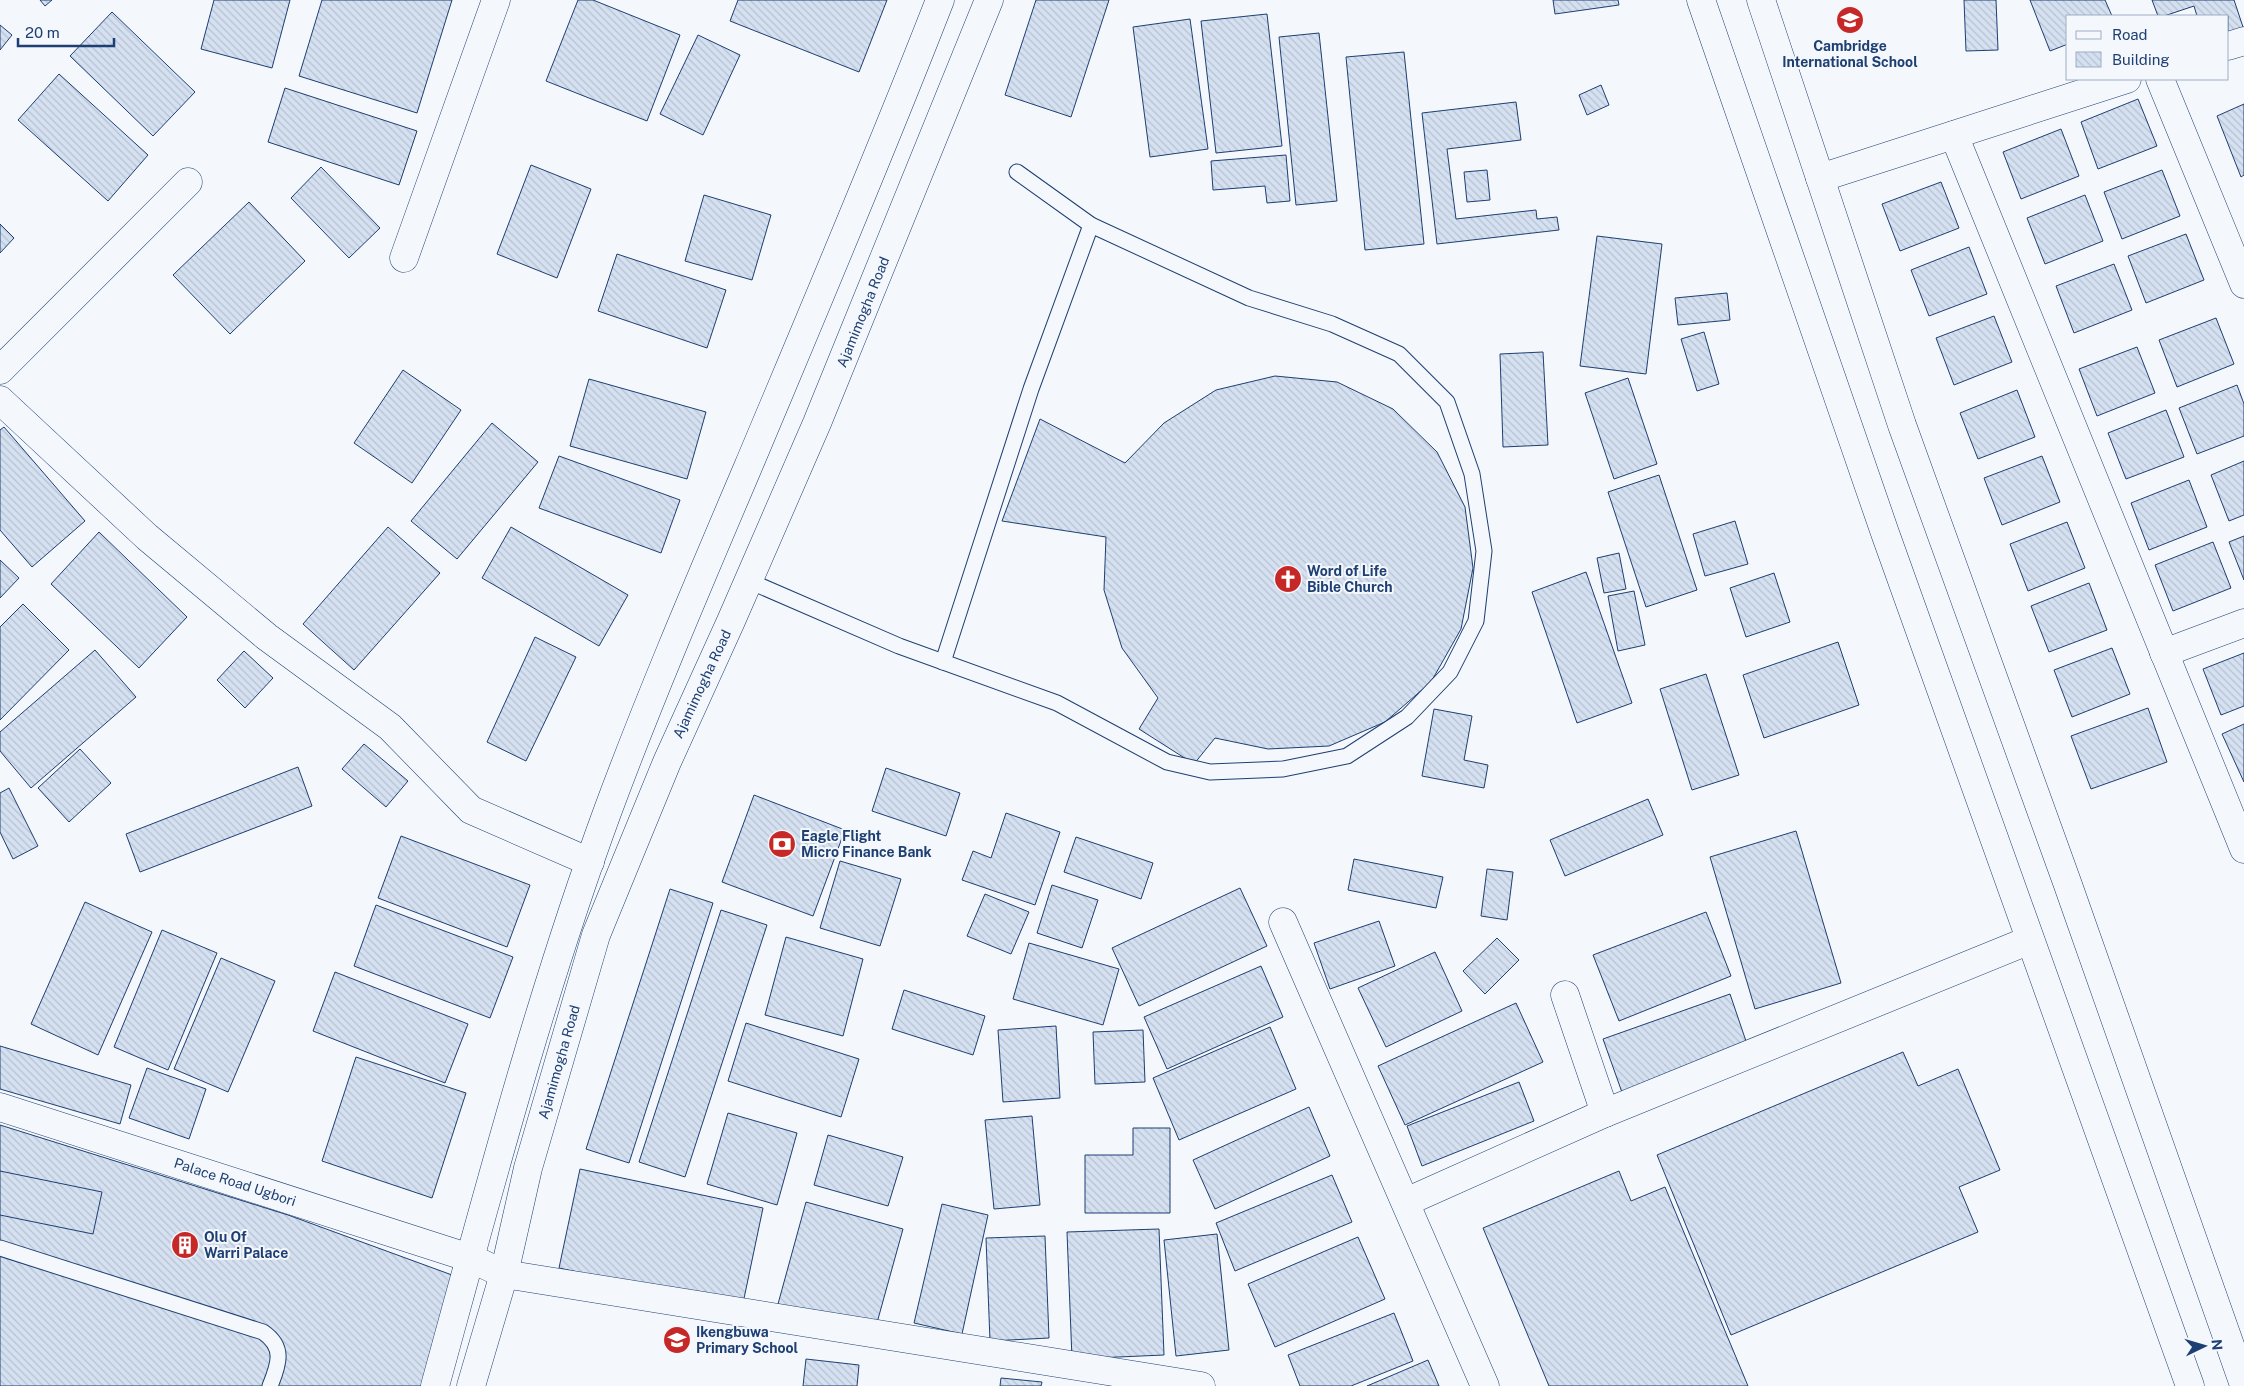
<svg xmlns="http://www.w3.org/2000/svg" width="2244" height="1386" font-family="'Public Sans',sans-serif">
<defs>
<pattern id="building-back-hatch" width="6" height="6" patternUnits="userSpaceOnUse" patternTransform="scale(1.25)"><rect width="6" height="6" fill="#d5e0f0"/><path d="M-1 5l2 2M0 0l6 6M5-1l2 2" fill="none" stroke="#b6c1d1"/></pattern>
</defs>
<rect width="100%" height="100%" fill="#f4f7fb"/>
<g fill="url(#building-back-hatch)" stroke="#1d3f73">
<path d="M40 0H52L45 6Z"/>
<path d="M214 0H290L272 68 201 49Z"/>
<path d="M322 0H452L417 113 299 76Z"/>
<path d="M578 0H593L680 35 647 121 546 81Z"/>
<path d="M738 0H887L859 72 730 21Z"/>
<path d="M1036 0H1109L1071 117 1005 95Z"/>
<path d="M1553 0H1618L1619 5 1555 14Z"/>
<path d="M1964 0H1996L1998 50 1966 51Z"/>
<path d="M2030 0H2105L2112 16H2068V44L2050 51Z"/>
<path d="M2152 0H2234L2244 30 2228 36V16H2197L2194 6 2164 16H2158Z"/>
<path d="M112 12 195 92 153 136 70 56Z"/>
<path d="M1267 14 1282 146 1216 153 1201 21Z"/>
<path d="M1190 19 1208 149 1150 157 1133 27Z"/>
<path d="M0 25 12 35 0 50Z"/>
<path d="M1319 33 1337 201 1296 205 1279 37Z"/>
<path d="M698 35 740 55 703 135 660 114Z"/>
<path d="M1404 52 1424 244 1365 250 1346 57Z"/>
<path d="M59 74 148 155 108 201 18 120Z"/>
<path d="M1601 85 1609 105 1587 115 1579 95Z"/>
<path d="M285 88 417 131 399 185 268 142Z"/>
<path d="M2138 99 2157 146 2098 169 2081 122Z"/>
<path d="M1516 102 1521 140 1447 149 1456 219 1536 210 1537 219 1557 217 1559 230 1437 244 1422 113Z"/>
<path d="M2244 104V175L2241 177 2217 116Z"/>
<path d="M2061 129 2079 176 2021 199 2003 152Z"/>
<path d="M1286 155 1290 201 1267 203 1265 186 1213 190 1211 161Z"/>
<path d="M531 165 591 189 557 278 497 254Z"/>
<path d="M321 167 380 228 349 258 291 198Z"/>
<path d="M1487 170 1490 200 1467 202 1464 172Z"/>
<path d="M2162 170 2180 216 2122 239 2104 192Z"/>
<path d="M1941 182 1959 228 1900 251 1882 204Z"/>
<path d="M704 195 771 215 752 280 685 261Z"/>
<path d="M2085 195 2103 241 2045 264 2027 218Z"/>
<path d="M249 202 305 261 230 334 173 275Z"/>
<path d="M0 224 14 238 0 253Z"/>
<path d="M2186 234 2204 280 2146 303 2128 256Z"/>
<path d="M1597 236 1662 244 1646 374 1580 366Z"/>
<path d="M1969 247 1987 294 1929 316 1911 270Z"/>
<path d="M617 254 726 290 707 348 598 311Z"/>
<path d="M2114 264 2132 310 2074 333 2056 286Z"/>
<path d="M1727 293 1730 320 1678 325 1675 298Z"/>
<path d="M1994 316 2012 362 1954 385 1936 338Z"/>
<path d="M2216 318 2234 364 2177 387 2159 340Z"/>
<path d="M1704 332 1719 384 1697 391 1681 339Z"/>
<path d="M2137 347 2155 393 2097 416 2079 369Z"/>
<path d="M1543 352 1548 445 1503 447 1500 354Z"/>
<path d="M403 370 461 410 412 483 354 443Z"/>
<path d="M1275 376 1337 382 1393 409 1437 452 1465 507 1473 568 1461 629 1431 682 1385 722 1329 746 1268 749 1215 738 1194 764 1139 729 1158 698 1122 648 1104 590 1106 537 1002 521 1040 419 1125 463 1164 423 1216 390Z"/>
<path d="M1628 378 1657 464 1614 479 1585 393Z"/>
<path d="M589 379 706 412 687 479 570 446Z"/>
<path d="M2237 385 2244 404V436L2197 454 2179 408Z"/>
<path d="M2017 390 2035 437 1978 459 1960 413Z"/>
<path d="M2166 410 2184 457 2126 479 2108 433Z"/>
<path d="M492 423 538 462 457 559 411 521Z"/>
<path d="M4 427 85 521 32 567 0 530V430Z"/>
<path d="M559 456 680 500 661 553 539 508Z"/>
<path d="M2042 456 2060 502 2002 525 1984 478Z"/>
<path d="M2244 461V515L2229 521 2211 475Z"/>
<path d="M1659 475 1697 590 1646 607 1608 492Z"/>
<path d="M2189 480 2207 527 2149 550 2131 503Z"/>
<path d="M1735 521 1748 564 1705 576 1693 534Z"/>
<path d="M2067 522 2085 568 2028 591 2010 544Z"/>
<path d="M388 527 440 573 354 670 303 624Z"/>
<path d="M511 527 628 595 599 646 482 578Z"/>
<path d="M99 532 187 617 139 668 51 584Z"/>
<path d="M2244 536V580L2229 542Z"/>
<path d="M2213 542 2231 588 2173 611 2155 565Z"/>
<path d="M1619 553 1626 589 1604 593 1597 558Z"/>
<path d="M0 560 19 578 0 598Z"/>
<path d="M1586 572 1632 703 1577 723 1532 592Z"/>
<path d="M1774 573 1790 622 1746 637 1730 588Z"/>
<path d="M2089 583 2107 630 2049 652 2031 606Z"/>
<path d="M1634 591 1645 645 1618 651 1608 596Z"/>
<path d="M23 604 69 650 0 720V627Z"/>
<path d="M535 637 576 657 526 761 487 742Z"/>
<path d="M1838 642 1859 705 1764 738 1743 675Z"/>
<path d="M2112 648 2130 694 2072 717 2054 670Z"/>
<path d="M95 650 136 697 31 788 0 751V732Z"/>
<path d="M244 651 273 678 245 708 217 680Z"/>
<path d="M2244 653V706L2221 715 2203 669Z"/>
<path d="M1706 674 1739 775 1692 790 1660 689Z"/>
<path d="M2148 708 2167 762 2091 789 2071 736Z"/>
<path d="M1434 709 1472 716 1464 760 1488 765 1484 788 1422 776Z"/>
<path d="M2244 724V782L2222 734Z"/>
<path d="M364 744 408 781 386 807 342 769Z"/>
<path d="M80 749 111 783 69 822 38 788Z"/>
<path d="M298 767 312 806 140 872 126 834Z"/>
<path d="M886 768 960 793 946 836 872 811Z"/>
<path d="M9 788 38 846 13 859 0 832V793Z"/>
<path d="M754 795 845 830 813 916 722 882Z"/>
<path d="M1648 799 1663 835 1565 876 1550 840Z"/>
<path d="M1006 813 1060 832 1035 905 962 880 973 851 991 858Z"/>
<path d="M1796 831 1841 983 1755 1009 1710 857Z"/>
<path d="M401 836 530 885 507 947 378 898Z"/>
<path d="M1076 837 1153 863 1141 899 1064 872Z"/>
<path d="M1354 859 1443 877 1436 908 1348 890Z"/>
<path d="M840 861 901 879 880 946 820 928Z"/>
<path d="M1487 869 1513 872 1507 920 1481 916Z"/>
<path d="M1052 885 1098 900 1082 948 1037 933Z"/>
<path d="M1240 888 1267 946 1139 1006 1112 948Z"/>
<path d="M670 889 713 903 629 1163 586 1149Z"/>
<path d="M985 894 1029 912 1011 954 967 936Z"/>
<path d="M85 902 152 932 98 1055 31 1024Z"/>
<path d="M376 905 513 957 490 1018 354 966Z"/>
<path d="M721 910 767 925 685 1177 639 1162Z"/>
<path d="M1706 912 1731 976 1619 1021 1593 955Z"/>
<path d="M1379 921 1395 966 1330 989 1314 943Z"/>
<path d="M162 930 217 953 168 1070 114 1047Z"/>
<path d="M786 937 863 959 843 1036 765 1015Z"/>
<path d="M1497 938 1519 960 1485 994 1463 971Z"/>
<path d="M1029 943 1119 969 1103 1025 1013 999Z"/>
<path d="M1435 952 1462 1011 1386 1047 1358 988Z"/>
<path d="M221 958 275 981 228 1092 174 1069Z"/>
<path d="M1261 966 1283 1017 1167 1069 1144 1017Z"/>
<path d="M335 972 468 1024 445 1083 313 1031Z"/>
<path d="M904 990 985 1016 973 1055 892 1029Z"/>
<path d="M1730 994 1750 1053 1624 1098 1603 1039Z"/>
<path d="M1516 1003 1543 1062 1405 1125 1378 1066Z"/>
<path d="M746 1023 859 1059 841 1117 728 1081Z"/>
<path d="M1056 1026 1060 1098 1003 1102 998 1030Z"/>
<path d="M1270 1027 1296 1089 1179 1140 1153 1078Z"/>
<path d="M1143 1030 1145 1082 1095 1084 1093 1032Z"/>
<path d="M0 1046 131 1085 120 1124 0 1089Z"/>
<path d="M1903 1052 1918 1086 1958 1069 2000 1170 1959 1187 1978 1232 1731 1335 1657 1155Z"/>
<path d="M356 1057 466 1093 432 1198 322 1161Z"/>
<path d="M147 1068 206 1089 189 1139 129 1118Z"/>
<path d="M1519 1082 1534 1121 1422 1166 1407 1126Z"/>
<path d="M1309 1107 1330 1156 1215 1209 1193 1160Z"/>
<path d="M728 1113 797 1133 777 1205 707 1184Z"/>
<path d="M1032 1116 1040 1205 994 1209 985 1120Z"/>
<path d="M0 1125 288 1215 452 1275 424 1386H0Z"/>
<path d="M1133 1128H1170V1213H1085V1155H1133Z"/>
<path d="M828 1135 903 1157 888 1206 814 1185Z"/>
<path d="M580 1169 763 1208 742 1308 559 1268Z"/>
<path d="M0 1171 102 1192 93 1234 0 1215Z"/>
<path d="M1619 1171 1631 1201 1665 1187 1748 1386H1549L1483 1228Z"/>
<path d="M1332 1175 1352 1222 1235 1271 1216 1223Z"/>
<path d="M806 1202 903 1229 875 1330 778 1304Z"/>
<path d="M942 1204 988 1215 962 1334 914 1323Z"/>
<path d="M1159 1229 1164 1355 1072 1359 1067 1232Z"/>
<path d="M1217 1234 1229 1350 1176 1356 1164 1240Z"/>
<path d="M1045 1236 1049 1338 990 1341 986 1238Z"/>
<path d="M1358 1237 1385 1299 1275 1347 1248 1284Z"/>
<path d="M1394 1313 1413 1361 1351 1386H1300L1288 1355Z"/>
<path d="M806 1359 859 1365 857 1386H803Z"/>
<path d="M1428 1360 1439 1386H1367Z"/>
<path d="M1001 1378 1042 1382 1041 1386H1000Z"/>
</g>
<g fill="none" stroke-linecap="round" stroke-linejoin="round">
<g stroke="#1d3f73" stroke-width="17">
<g id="service">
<path d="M749 581 899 646 1057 703 1167 762 1210 772 1283 769 1347 756 1407 717 1450 672 1476 621 1484 551 1472 474 1447 402 1399 354 1332 324 1249 298 1091 225 1017 172"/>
<path d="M943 662 1031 389 1091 225"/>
<path d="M0 1248 263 1332C285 1347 279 1364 270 1386"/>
</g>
</g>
<g stroke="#1d3f73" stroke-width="29">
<g id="minor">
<path d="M2228 46 2244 41"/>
<path d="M2160 79 2244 284"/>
<path d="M1954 135 2244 849"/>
<path d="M1820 178 2127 79"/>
<path d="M404 258 496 0"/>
<path d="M0 370 188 182"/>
<path d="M0 400 147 537 267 637 390 727 471 810 590 862"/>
<path d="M2164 653 2244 623"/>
<path d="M1283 922 1485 1386"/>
<path d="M1565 995 1605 1113"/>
<path d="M0 1107 470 1258 504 1274 1201 1386"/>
<path d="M1406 1202 1605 1113 2030 940"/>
</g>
</g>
<g stroke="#1d3f73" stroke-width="29">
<g id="secondary">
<path d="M1701 0 1885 533 2190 1386"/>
<path d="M1761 0 1902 425 2068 885 2244 1385"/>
<path d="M435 1386C488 1193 539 998 608 810 651 694 700 580 748 467 813 312 879 157 940 0"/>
<path d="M471 1386 504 1274 528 1168 596 935 667 762 731 621 817 423 989 0"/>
</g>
</g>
<use href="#service" stroke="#f4f7fb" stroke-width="15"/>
<use href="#minor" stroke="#f4f7fb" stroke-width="28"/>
<use href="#secondary" stroke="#f4f7fb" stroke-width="28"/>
</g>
<defs>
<g id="school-disc" transform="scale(1.4375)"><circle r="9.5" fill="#c62828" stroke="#f4f7fb"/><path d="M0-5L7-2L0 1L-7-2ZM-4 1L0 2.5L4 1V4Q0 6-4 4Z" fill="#fff"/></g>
<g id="church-disc" transform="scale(1.4375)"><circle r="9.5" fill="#c62828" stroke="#f4f7fb"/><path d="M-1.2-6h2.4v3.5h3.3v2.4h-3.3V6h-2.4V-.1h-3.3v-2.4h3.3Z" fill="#fff"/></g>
<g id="bank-disc" transform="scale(1.4375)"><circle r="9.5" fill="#c62828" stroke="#f4f7fb"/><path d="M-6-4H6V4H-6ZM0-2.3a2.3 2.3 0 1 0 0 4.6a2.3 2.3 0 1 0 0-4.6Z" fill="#fff"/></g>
<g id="building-disc" transform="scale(1.4375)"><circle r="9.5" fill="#c62828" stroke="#f4f7fb"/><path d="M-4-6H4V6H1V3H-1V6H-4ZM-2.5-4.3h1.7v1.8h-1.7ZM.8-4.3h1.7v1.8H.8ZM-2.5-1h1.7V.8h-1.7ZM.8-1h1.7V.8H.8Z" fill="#fff"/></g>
</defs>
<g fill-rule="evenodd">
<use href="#school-disc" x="1850" y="20"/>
<use href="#church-disc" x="1288" y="579"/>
<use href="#bank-disc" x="782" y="844"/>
<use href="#building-disc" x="185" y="1245"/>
<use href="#school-disc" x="677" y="1340"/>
</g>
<g text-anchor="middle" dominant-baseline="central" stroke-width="4" stroke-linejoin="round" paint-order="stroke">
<g font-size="14" font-weight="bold" fill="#1d3f73" stroke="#f4f7fb" text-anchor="start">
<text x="1850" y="46" text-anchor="middle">Cambridge<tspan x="1850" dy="16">International School</tspan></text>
<text x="1307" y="571">Word of Life<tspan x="1307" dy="16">Bible Church</tspan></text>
<text x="801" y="836">Eagle Flight<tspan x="801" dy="16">Micro Finance Bank</tspan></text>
<text x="204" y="1237">Olu Of<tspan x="204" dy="16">Warri Palace</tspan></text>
<text x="696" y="1332">Ikengbuwa<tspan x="696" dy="16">Primary School</tspan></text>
</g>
<g font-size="14" fill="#1d3f73" stroke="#f4f7fb">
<text transform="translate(863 312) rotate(-68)">Ajamimogha Road</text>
<text transform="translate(702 684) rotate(-65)">Ajamimogha Road</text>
<text transform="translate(559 1062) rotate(-74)">Ajamimogha Road</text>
<text transform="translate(235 1182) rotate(18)">Palace Road Ugbori</text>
</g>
</g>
<rect x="2066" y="15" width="162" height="65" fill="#f4f7fb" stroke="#9eadc5"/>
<rect x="2076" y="31" width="25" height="8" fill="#f4f7fb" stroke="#9eadc5"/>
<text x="2112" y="40" font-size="15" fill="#1d3f73">Road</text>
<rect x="2076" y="52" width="25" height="15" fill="url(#building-back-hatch)" stroke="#9eadc5"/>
<text x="2112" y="65" font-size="15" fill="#1d3f73">Building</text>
<g transform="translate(2204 1346) rotate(85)" stroke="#f4f7fb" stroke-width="4" paint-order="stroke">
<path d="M0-4L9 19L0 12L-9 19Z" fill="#1d3f73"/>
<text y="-8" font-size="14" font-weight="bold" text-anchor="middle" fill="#1d3f73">N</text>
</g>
<path d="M18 38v8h96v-8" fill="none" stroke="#1d3f73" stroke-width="2.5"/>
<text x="25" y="38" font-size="15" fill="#1d3f73" stroke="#f4f7fb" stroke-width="4" paint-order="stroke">20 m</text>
</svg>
